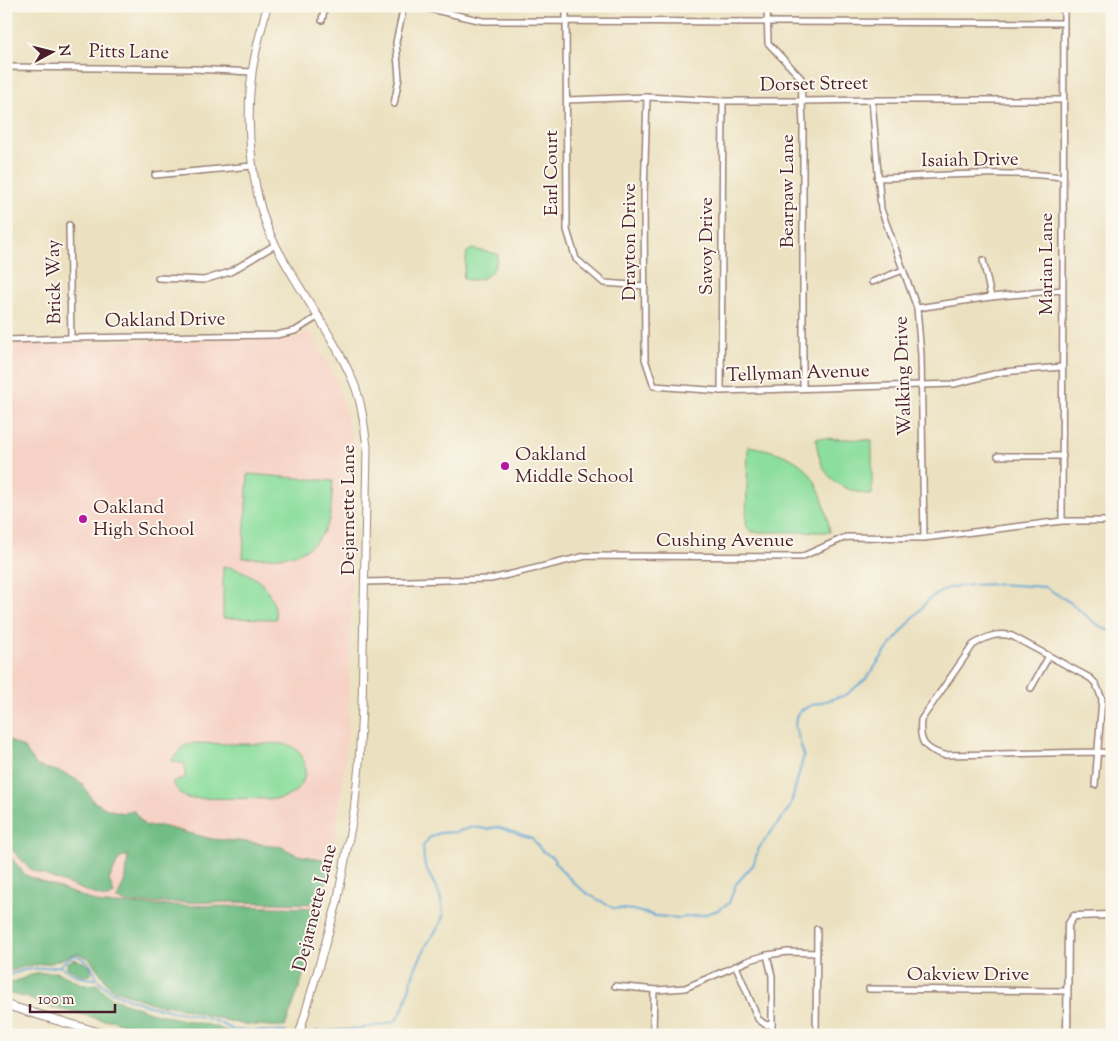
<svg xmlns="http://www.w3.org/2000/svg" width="1118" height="1041" font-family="'Sorts Mill Goudy',serif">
<rect width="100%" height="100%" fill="#fbf7ec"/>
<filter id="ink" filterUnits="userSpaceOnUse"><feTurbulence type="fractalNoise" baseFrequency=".02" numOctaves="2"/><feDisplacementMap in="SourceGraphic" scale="10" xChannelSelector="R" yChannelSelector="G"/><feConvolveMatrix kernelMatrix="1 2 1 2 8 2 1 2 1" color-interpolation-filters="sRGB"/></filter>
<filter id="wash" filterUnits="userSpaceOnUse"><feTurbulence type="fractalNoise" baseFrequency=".0096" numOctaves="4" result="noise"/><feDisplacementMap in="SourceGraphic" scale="20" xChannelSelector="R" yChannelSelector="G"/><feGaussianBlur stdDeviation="1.12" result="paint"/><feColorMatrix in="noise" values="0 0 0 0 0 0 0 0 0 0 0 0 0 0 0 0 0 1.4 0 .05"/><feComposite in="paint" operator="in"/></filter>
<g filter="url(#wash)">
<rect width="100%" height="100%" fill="#ebe1c0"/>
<path fill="#f6d1c5" d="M311 331 337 383 347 417 354 449 348 732 341 795 332 858 322 908 6 903V344L293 338Z"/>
<g fill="#8cde9e" stroke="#6b7e64">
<path d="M472 249 498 254C496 274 483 283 463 279L467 252Z"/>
<path d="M816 438 872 440V495C835 489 819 475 816 438Z"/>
<path d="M748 446C807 455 820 475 830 532H751L746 525Z"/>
<path d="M248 474 333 481C332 492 332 504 330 515 330 520 327 525 325 529 307 562 275 557 243 558Z"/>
<path d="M223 566C252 570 275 588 276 619L223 618Z"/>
<path d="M195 743C216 744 238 744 260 744 269 744 282 742 291 746 302 751 308 766 304 778 300 791 291 796 279 799L187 798 180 794 172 782 185 778V764L171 761 184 746Z"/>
</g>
<g fill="#71bd85" stroke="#5e6e58">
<path d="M6 734 9 740 24 748 37 766 64 773 82 783 93 801 107 809 123 813 133 810 145 826H161L212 839 249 842 282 847 297 855 328 860 326 884 322 904 235 902 127 903 117 899 126 877 128 855 119 859 109 880 114 894 105 898 31 870 6 843Z"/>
<path d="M6 851 25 875 102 904 322 908 300 986 285 1027 241 1024 176 1007 155 1004 112 989 89 958 77 953 51 963 26 966 6 973Z"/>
<path d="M74 959 85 963 91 968V975L83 976 67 968V963Z"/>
<path d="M57 972 84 985 97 984 111 998 153 1013 217 1027 232 1033 246 1035H160L140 1026 135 1028 111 1020H102L74 1012 52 1008 25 997 6 993V985L36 973Z"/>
</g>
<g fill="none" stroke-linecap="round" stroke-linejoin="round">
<g stroke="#5ea5d4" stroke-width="2">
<path d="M60 966 66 960 75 955C87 959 93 966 97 979"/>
<path d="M6 976 24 970 60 966C73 975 82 979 97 979L111 992 149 1006 202 1017 218 1022 233 1030 286 1032"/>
<path d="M315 1031C328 1031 390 1028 397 1019 409 1002 409 980 418 962 422 955 425 948 429 941 434 932 442 926 443 915 443 892 432 884 425 865 423 859 424 852 423 846L429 838 439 833 456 832 473 827 486 829 497 827 532 838 541 850 553 858 561 870 576 885 588 894 613 908 633 910 656 916 679 918 703 915 718 910 729 903 736 884 753 865 759 848 790 807 804 755 795 727 796 717 800 711 812 705 846 695 866 679 889 647 930 598 948 588 971 585 996 584 1045 587 1071 603 1095 623 1107 630H1112"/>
</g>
</g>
</g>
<g filter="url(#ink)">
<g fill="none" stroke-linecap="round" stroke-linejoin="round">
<g stroke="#9a8076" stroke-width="8">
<g id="minor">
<path d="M417 6 483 21 1063 23"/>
<path d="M566 6 567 230 576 259 604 283 645 286"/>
<path d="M767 6 768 43 801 78 803 126V388"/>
<path d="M322 20 325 6"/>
<path d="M6 67 194 69 252 72"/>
<path d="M647 97 644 195 645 359 654 386 721 391 954 384 1002 372 1062 367"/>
<path d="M567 100 647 97 723 101H802L872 100H1062"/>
<path d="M872 100 881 209 917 308 921 355 924 538"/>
<path d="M394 104 399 78 396 42 404 6"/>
<path d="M155 175 252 166"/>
<path d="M877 178C938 176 1001 170 1062 177"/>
<path d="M69 225 71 338"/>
<path d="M983 260 991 297"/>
<path d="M158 278 204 280 230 272 275 245"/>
<path d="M872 282 903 270"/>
<path d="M917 308 991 297 1062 290"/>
<path d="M6 340 71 338 276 335 295 331 319 316"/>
<path d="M721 391 723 101"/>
<path d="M998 456H1063"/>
<path d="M1062 521 1064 6"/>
<path d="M365 582 491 579 586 556 801 557 846 537 924 538 1062 521H1112"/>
<path d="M1031 688 1049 656"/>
<path d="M1095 785 1102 699 1096 684 1090 678 1012 636C996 632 986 637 973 645L921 720C919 741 923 749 944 755L1097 752 1112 753"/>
<path d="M736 966 758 1019 766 1025 772 1024"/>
<path d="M615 986 657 990 685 988 750 960 767 955"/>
<path d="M869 989 1067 991"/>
<path d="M653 1035 654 990"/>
<path d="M772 1035V976L767 955 788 952 817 953"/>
<path d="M816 1035 817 929"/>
</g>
</g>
<g stroke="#9a8076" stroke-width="9">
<path id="tertiary" d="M1067 1035 1068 925 1074 916 1112 915"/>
</g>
<g stroke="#9a8076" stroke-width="9">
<path id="secondary" d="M267 6C262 28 255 50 252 73 245 123 251 201 276 246 300 292 332 333 353 381 362 402 364 425 367 447L362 707 359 765 354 811 337 903 299 1035"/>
</g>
<g stroke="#9a8076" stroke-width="10">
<path id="primary" d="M6 1005 107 1035"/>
</g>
<use href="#minor" stroke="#fff" stroke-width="5"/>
<use href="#tertiary" stroke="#fff" stroke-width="6"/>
<use href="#secondary" stroke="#fff" stroke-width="7"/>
<use href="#primary" stroke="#fff" stroke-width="8"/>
</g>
</g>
<g fill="#b5179e" stroke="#fbf7ec" stroke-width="2">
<circle cx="505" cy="466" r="5"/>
<circle cx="83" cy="519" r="5"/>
</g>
<g text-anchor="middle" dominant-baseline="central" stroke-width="4" stroke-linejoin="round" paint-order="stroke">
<g font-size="19" fill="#4a1f2b" stroke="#fbf7ec">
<text transform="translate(129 53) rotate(1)">Pitts Lane</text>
<text transform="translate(814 85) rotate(-1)">Dorset Street</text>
<text transform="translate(970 161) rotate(-1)">Isaiah Drive</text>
<text transform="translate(552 173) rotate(-90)">Earl Court</text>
<text transform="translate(788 191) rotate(-90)">Bearpaw Lane</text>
<text transform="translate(630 242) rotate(-90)">Drayton Drive</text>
<text transform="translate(707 246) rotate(-90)">Savoy Drive</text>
<text transform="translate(1047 264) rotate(-90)">Marian Lane</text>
<text transform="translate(55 282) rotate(-91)">Brick Way</text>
<text transform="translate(165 321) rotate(-1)">Oakland Drive</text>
<text transform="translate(798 374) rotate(-2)">Tellyman Avenue</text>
<text transform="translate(904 376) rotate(-92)">Walking Drive</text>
<text transform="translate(349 510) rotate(-90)">Dejarnette Lane</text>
<text x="725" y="541">Cushing Avenue</text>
<text transform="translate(316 908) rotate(-76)">Dejarnette Lane</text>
<text x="968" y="975">Oakview Drive</text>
</g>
<g font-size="19" fill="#4a1f2b" stroke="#fbf7ec" text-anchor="start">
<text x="515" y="455">Oakland<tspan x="515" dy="22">Middle School</tspan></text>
<text x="93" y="508">Oakland<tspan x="93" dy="22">High School</tspan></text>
</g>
</g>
<rect width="1118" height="1041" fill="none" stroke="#fbf7ec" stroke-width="25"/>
<g transform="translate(52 52) rotate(83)" stroke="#fbf7ec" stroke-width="4" paint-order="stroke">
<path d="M0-4L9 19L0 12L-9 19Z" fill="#4a1f2b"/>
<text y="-8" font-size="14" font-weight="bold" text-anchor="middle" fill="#4a1f2b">N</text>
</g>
<path d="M30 1004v8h85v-8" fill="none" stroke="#4a1f2b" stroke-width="2.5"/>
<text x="38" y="1004" font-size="15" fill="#4a1f2b" stroke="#fbf7ec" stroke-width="4" paint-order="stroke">100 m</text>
</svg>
